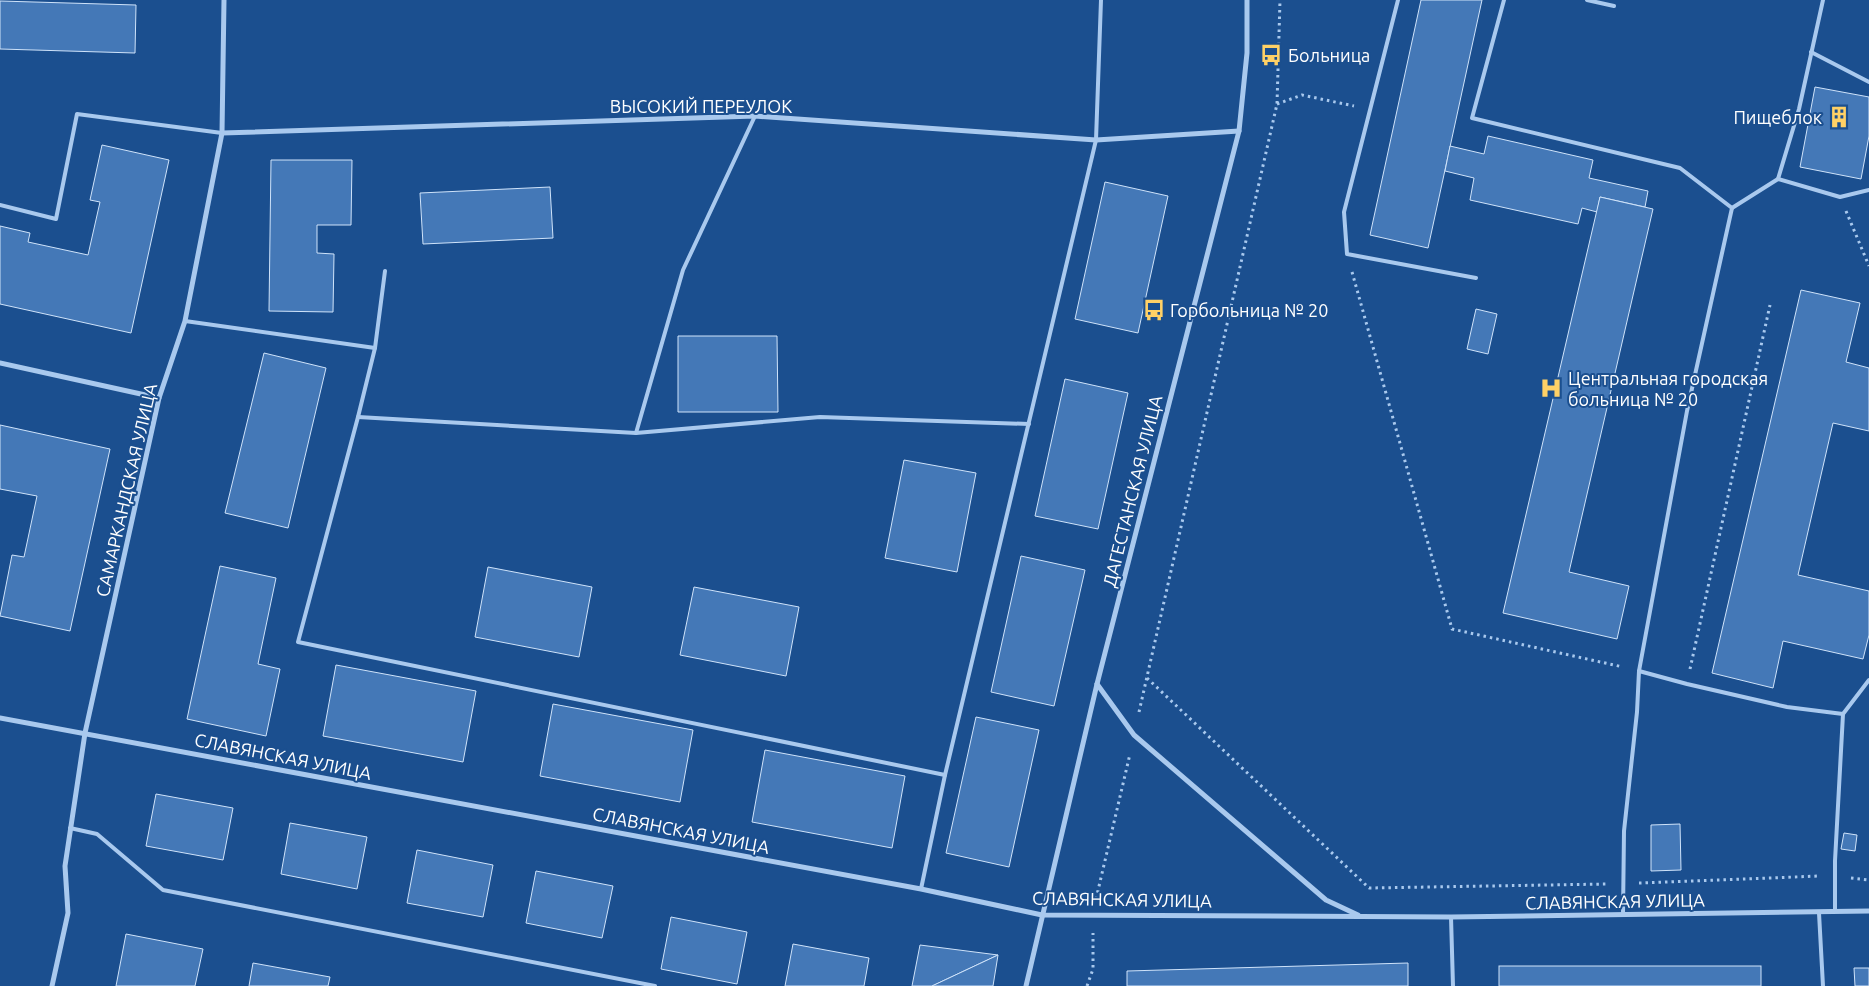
<svg xmlns="http://www.w3.org/2000/svg" width="1869" height="986" font-family="Ubuntu,sans-serif">
<rect width="100%" height="100%" fill="#1b4f8f"/>
<g fill="#4478b7" stroke="#cfe3fa">
<path d="M1421 0H1482L1428 248 1370 235Z"/>
<path d="M0 1 136 5 135 53 0 49Z"/>
<path d="M1815 87 1869 97V136L1861 179 1800 167Z"/>
<path d="M1488 136 1593 160 1589 178 1648 191 1645 207 1600 197 1597 212 1582 208 1578 224 1470 200 1474 178 1445 171 1450 146 1484 154Z"/>
<path d="M102 145 169 160 131 333 0 304V226L30 233 28 242 88 255 100 202 90 200Z"/>
<path d="M271 160H352L351 225H317V253L334 254 333 312 269 311Z"/>
<path d="M1105 182 1168 196 1138 333 1075 319Z"/>
<path d="M550 187 553 238 423 244 420 193Z"/>
<path d="M1600 197 1653 209 1569 572 1629 586 1617 639 1503 613Z"/>
<path d="M1801 290 1860 303 1846 362 1869 368V431L1833 423 1798 575 1869 591V635L1863 659 1783 641 1773 688 1712 673Z"/>
<path d="M1476 309 1497 314 1488 354 1467 349Z"/>
<path d="M678 336H777L778 412H678Z"/>
<path d="M264 353 326 368 288 528 225 513Z"/>
<path d="M1065 379 1128 393 1098 529 1035 516Z"/>
<path d="M0 425 110 449 70 631 0 616 12 555 24 557 37 496 0 489Z"/>
<path d="M904 460 976 473 957 572 885 558Z"/>
<path d="M1021 556 1085 570 1054 706 991 692Z"/>
<path d="M220 566 276 578 258 664 280 669 266 736 187 719Z"/>
<path d="M488 567 592 587 579 657 475 637Z"/>
<path d="M694 587 799 607 786 676 680 655Z"/>
<path d="M336 665 476 691 463 762 323 736Z"/>
<path d="M553 704 693 730 680 802 540 776Z"/>
<path d="M976 717 1039 730 1009 867 946 853Z"/>
<path d="M765 750 905 776 892 848 752 822Z"/>
<path d="M156 794 233 808 223 860 146 846Z"/>
<path d="M290 823 367 837 357 889 281 874Z"/>
<path d="M1680 824 1681 870 1651 871V825Z"/>
<path d="M1844 833 1857 835 1855 851 1841 849Z"/>
<path d="M417 850 493 865 483 917 407 903Z"/>
<path d="M536 871 613 886 602 938 526 923Z"/>
<path d="M671 917 747 932 737 984 661 969Z"/>
<path d="M126 934 203 949 195 986H116Z"/>
<path d="M793 944 869 958 864 986H785Z"/>
<path d="M920 945 998 955 932 986H912Z"/>
<path d="M998 955 993 986H932Z"/>
<path d="M253 963 330 977 328 986H249Z"/>
<path d="M1408 963V986H1127V971Z"/>
<rect x="1499" y="966" width="262" height="20"/>
<path d="M1854 968H1869V986H1855Z"/>
</g>
<g fill="none" stroke-linecap="round" stroke-linejoin="round">
<g stroke="#a9c9ee" stroke-width="3" stroke-dasharray="2.5 4" stroke-linecap="butt">
<path d="M1277 104 1302 95 1354 106"/>
<path d="M1846 211 1869 266"/>
<path d="M1352 272 1452 629 1623 667"/>
<path d="M1690 669 1770 305"/>
<path d="M1147 678 1369 888 1607 884"/>
<path d="M1139 712 1277 104 1280 0"/>
<path d="M1851 878 1869 880"/>
<path d="M1639 883 1820 876"/>
<path d="M1096 899 1130 754"/>
<path d="M1087 986 1093 969V933"/>
</g>
<g stroke="#a9c9ee" stroke-width="4">
<path d="M1398 0 1344 212 1347 254 1476 278"/>
<path d="M1504 0 1472 118 1680 168 1732 208 1687 411 1639 671 1637 712 1624 831 1623 914"/>
<path d="M1587 0 1614 6"/>
<path d="M1811 52 1869 82"/>
<path d="M1778 179 1799 109 1823 0"/>
<path d="M0 205 56 219 77 114 222 133"/>
<path d="M1732 208 1778 179 1840 197 1869 190"/>
<path d="M385 271 375 348 358 417 298 642 945 775"/>
<path d="M185 321 375 348"/>
<path d="M358 417 636 433 820 417 1029 424"/>
<path d="M636 433 683 270 755 116"/>
<path d="M1639 671 1687 684 1787 707 1843 714"/>
<path d="M70 828 97 834 163 890 655 986"/>
<path d="M921 889 945 775 1096 140 1101 0"/>
<path d="M1835 911V861L1843 714 1869 680"/>
<path d="M1819 913 1823 986"/>
<path d="M1451 917 1453 986"/>
</g>
<g stroke="#a9c9ee" stroke-width="5">
<path d="M222 133 755 116 1096 140 1239 131"/>
<path d="M0 363 159 398"/>
<path d="M1097 684 1134 735 1326 900 1358 915"/>
<path d="M0 718 921 889 1042 915 1451 917 1869 911"/>
<path d="M52 986 68 913 65 866 85 733 159 398 185 321 222 133 224 0"/>
<path d="M1026 986 1097 684 1239 131 1247 53V0"/>
</g>
</g>
<defs>
<g id="bus-bare" transform="scale(1.725)"><path d="M-5-6H5V4H4V6H2V4H-2V6H-4V4H-5ZM-3.5-4V0h7V-4ZM-3.5 1.2v1.5H-2V1.2ZM2 1.2v1.5H3.5V1.2Z" fill="#ffd166" stroke="#1b4f8f" stroke-width="2.5" paint-order="stroke"/></g>
<g id="building-bare" transform="scale(1.725)"><path d="M-4-6H4V6H1V3H-1V6H-4ZM-2.5-4.3h1.7v1.8h-1.7ZM.8-4.3h1.7v1.8H.8ZM-2.5-1h1.7V.8h-1.7ZM.8-1h1.7V.8H.8Z" fill="#ffd166" stroke="#1b4f8f" stroke-width="2.5" paint-order="stroke"/></g>
<g id="hospital-bare" transform="scale(1.725)"><path d="M-5-5h3v3.5h4V-5h3V5h-3V1.5h-4V5h-3Z" fill="#ffd166" stroke="#1b4f8f" stroke-width="2.5" paint-order="stroke"/></g>
</defs>
<g fill-rule="evenodd">
<use href="#bus-bare" x="1271" y="55"/>
<use href="#building-bare" x="1839" y="117"/>
<use href="#bus-bare" x="1154" y="310"/>
<use href="#hospital-bare" x="1551" y="388"/>
</g>
<g text-anchor="middle" dominant-baseline="central" stroke-width="4" stroke-linejoin="round" paint-order="stroke">
<g font-size="18" fill="#fff" stroke="#1b4f8f" text-anchor="start">
<text x="1288" y="55">Больница</text>
<text x="1822" y="117" text-anchor="end">Пищеблок</text>
<text x="1170" y="310">Горбольница № 20</text>
<text x="1568" y="378">Центральная городская<tspan x="1568" dy="21">больница № 20</tspan></text>
</g>
<g font-size="18" fill="#fff" stroke="#1b4f8f">
<text x="701" y="106">ВЫСОКИЙ ПЕРЕУЛОК</text>
<text transform="translate(126 490) rotate(-77)">САМАРКАНДСКАЯ УЛИЦА</text>
<text transform="translate(1132 491) rotate(-76)">ДАГЕСТАНСКАЯ УЛИЦА</text>
<text transform="translate(283 756) rotate(11)">СЛАВЯНСКАЯ УЛИЦА</text>
<text transform="translate(681 830) rotate(11)">СЛАВЯНСКАЯ УЛИЦА</text>
<text transform="translate(1122 899) rotate(1)">СЛАВЯНСКАЯ УЛИЦА</text>
<text transform="translate(1615 901) rotate(-1)">СЛАВЯНСКАЯ УЛИЦА</text>
</g>
</g>
</svg>
